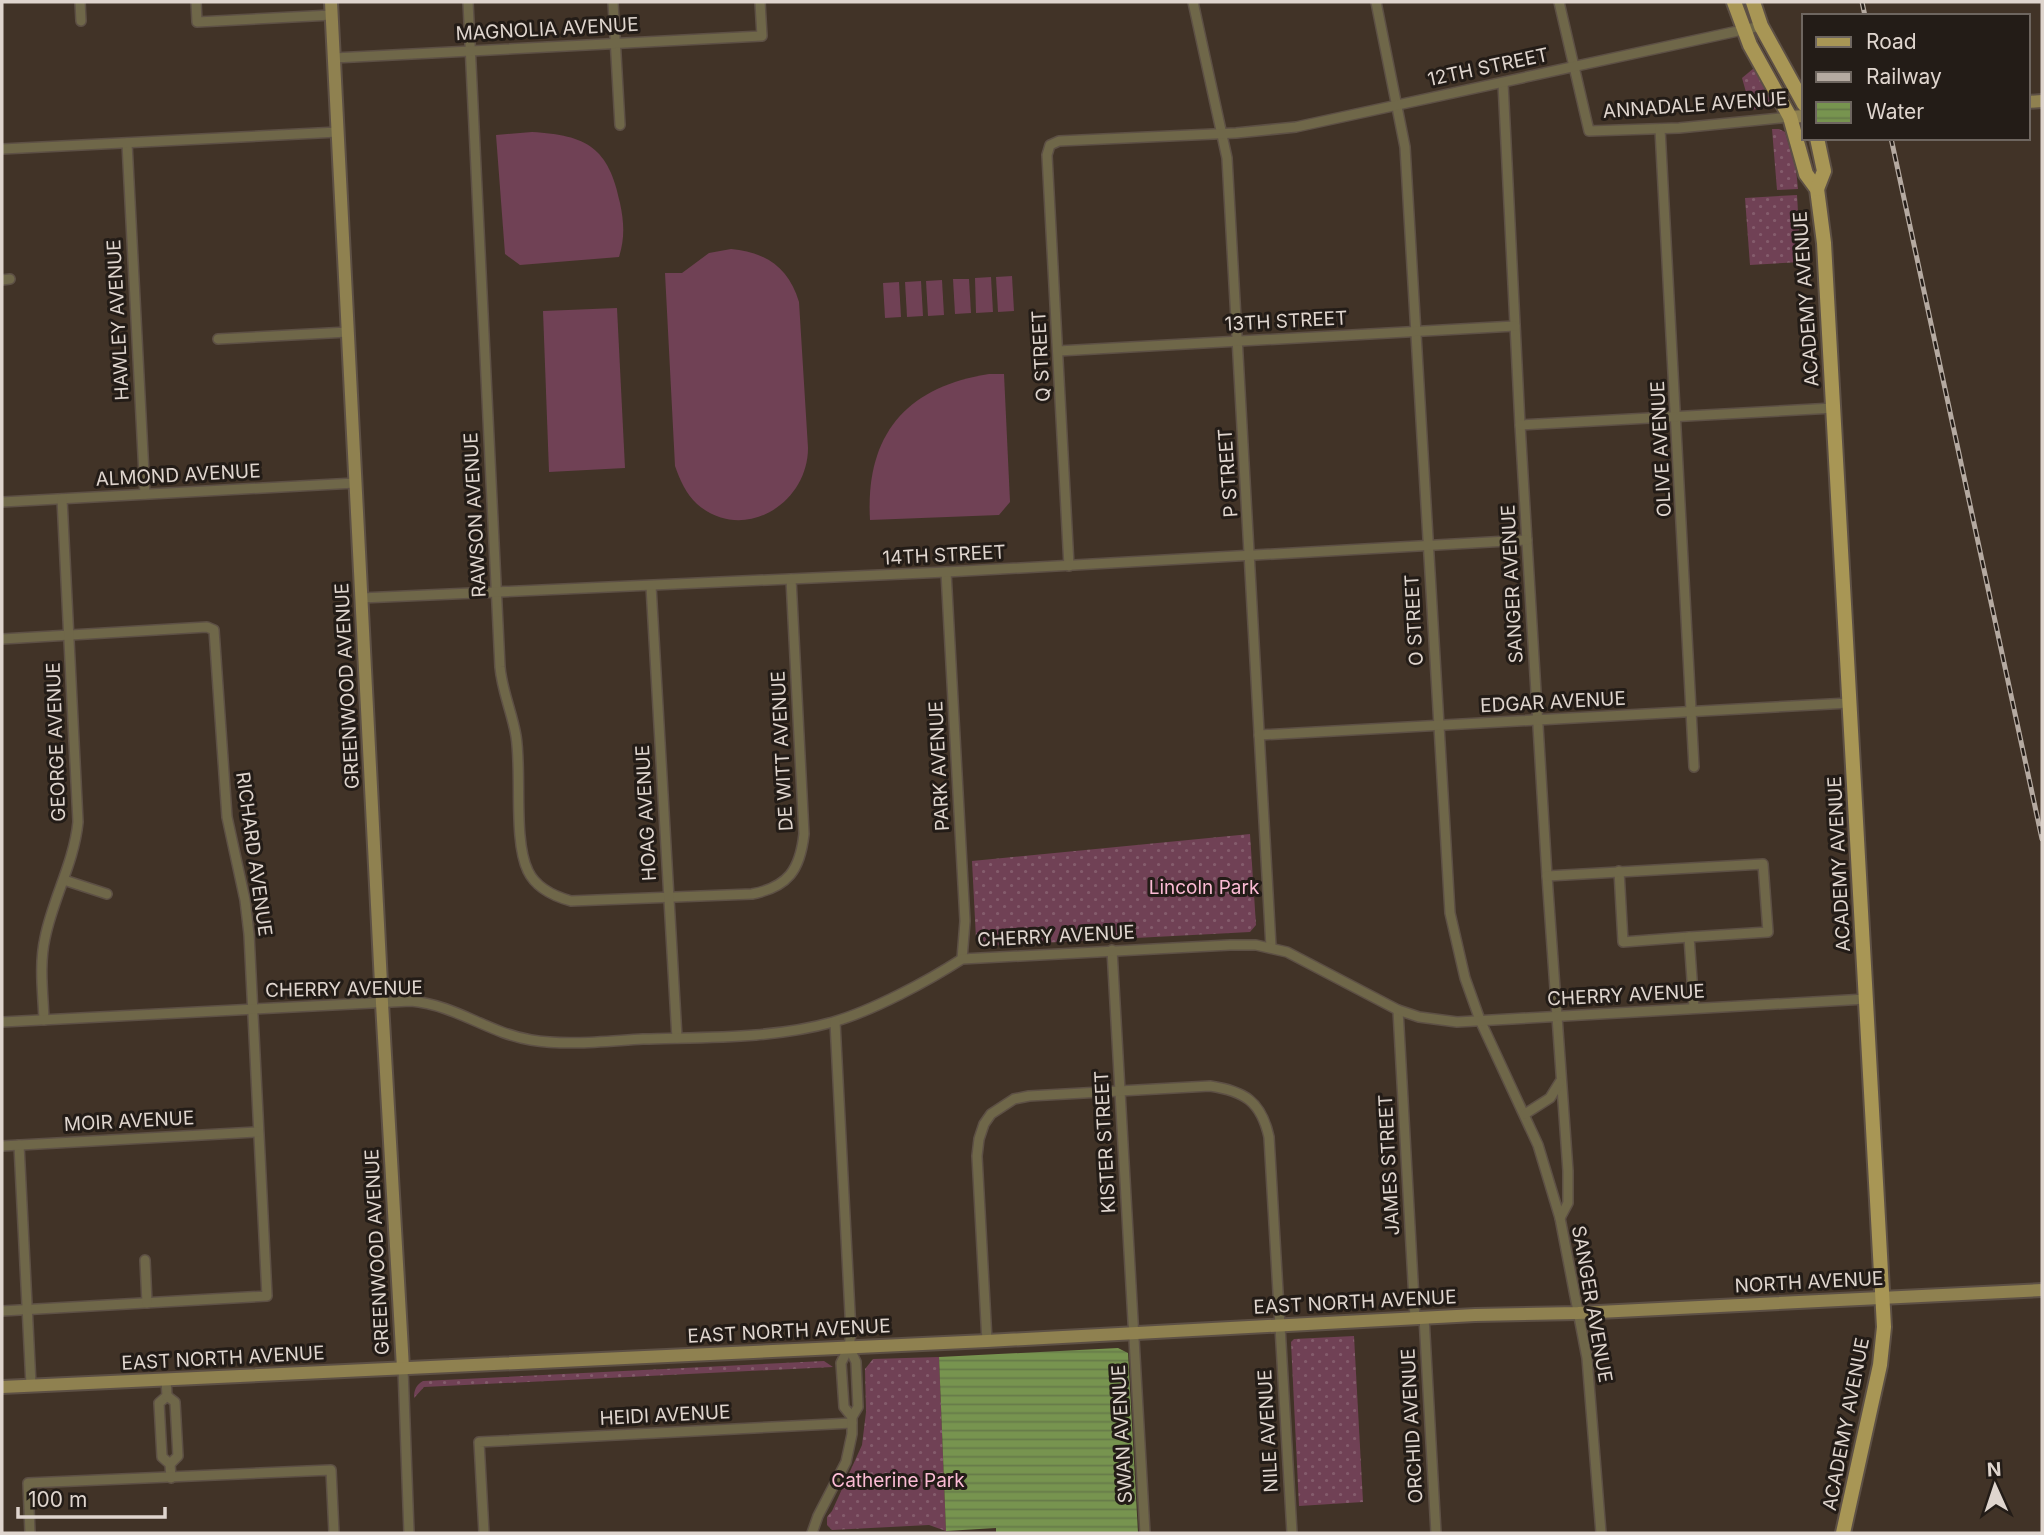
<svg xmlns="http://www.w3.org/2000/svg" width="2044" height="1535" font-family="Inter,sans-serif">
<defs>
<pattern id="grass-dots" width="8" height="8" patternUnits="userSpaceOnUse" patternTransform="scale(1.75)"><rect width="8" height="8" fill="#704155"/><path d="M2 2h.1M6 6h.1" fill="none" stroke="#845c6c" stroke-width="1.8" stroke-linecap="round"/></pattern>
<pattern id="water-rules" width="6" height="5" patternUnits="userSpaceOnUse" patternTransform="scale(1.75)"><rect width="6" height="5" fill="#77944f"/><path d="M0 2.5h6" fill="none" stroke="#677b4a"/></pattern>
</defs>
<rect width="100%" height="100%" fill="#413327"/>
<g fill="url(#grass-dots)">
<path d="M1754 68 1771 98 1767 107 1751 110 1742 78Z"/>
<path d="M1772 129H1779L1785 132 1796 169 1798 189 1777 190Z"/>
<path d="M1797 195 1801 262 1750 265 1745 198Z"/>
<path d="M1250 834 1256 925 1250 932 984 946 976 939 972 861Z"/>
<path d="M1354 1336 1363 1502 1299 1506 1291 1342 1294 1339Z"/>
<path d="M939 1357 946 1531 929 1525 832 1530 827 1525V1517L832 1511 862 1445 866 1412 865 1369 873 1359Z"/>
<path d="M824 1361 833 1367 424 1387 414 1398C414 1390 416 1385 423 1381Z"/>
</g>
<g fill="#704155">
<path d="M532 132C587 135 609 148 620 203 624 222 625 238 619 257L520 265 505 254 496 135Z"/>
<path d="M731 249C766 252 789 268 799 302L808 448C808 504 743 544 697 504 686 494 680 480 675 466L665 273H682L709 253Z"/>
<path d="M1012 276 1014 311 998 312 996 277Z"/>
<path d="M991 277 993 312 976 313 975 278Z"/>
<path d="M953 279H969L971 313 955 314Z"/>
<path d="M942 280 944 315 928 316 926 281Z"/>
<path d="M921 281 923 316 907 317 905 282Z"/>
<path d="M899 282 901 317 885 318 883 283Z"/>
<path d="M617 308 625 468 549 472 543 311Z"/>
<path d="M989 374H1004L1010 502 999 515 870 520C865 435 906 387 989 374Z"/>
</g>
<path fill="url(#water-rules)" d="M1118 1348 1128 1353 1138 1533H996V1528L946 1531 939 1357Z"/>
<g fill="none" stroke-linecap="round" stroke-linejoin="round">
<g stroke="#5d5045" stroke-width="12">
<g id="street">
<path d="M80 2 81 21"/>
<path d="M196 2 197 22 332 15"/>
<path d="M468 2 500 667C502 691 512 712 516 736 522 772 513 841 528 871 536 888 553 896 571 901L752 894C788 887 800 870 804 834L791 579"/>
<path d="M613 2 620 125"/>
<path d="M1193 2 1227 158 1271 947"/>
<path d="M1376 2 1405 147 1450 913 1465 978 1480 1020 1538 1145 1560 1218 1587 1358 1601 1533"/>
<path d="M1559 2 1589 131 1679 128 1790 117"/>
<path d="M334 58 762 36 760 2"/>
<path d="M1503 83 1520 425 1547 876 1568 1171V1203L1560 1218"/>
<path d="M1660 129 1694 767"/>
<path d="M127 143 145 494"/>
<path d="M2 149 338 132"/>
<path d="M2 280 10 279"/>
<path d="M218 339 348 332"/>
<path d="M1058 351 1515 326"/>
<path d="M1520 425 1834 408"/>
<path d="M2 502 355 483"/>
<path d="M1069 566 1047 155 1050 145 1059 141 1236 133 1296 127 1761 26"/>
<path d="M946 572 965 921 962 959"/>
<path d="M651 586 677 1038"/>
<path d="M361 598 946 572 1527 540"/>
<path d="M2 639 207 627 214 630 227 817 245 900 249 934 267 1296 2 1311"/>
<path d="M1259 735 1849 703"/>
<path d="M1619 871 1623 942 1689 937"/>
<path d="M1547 876 1763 864 1768 932 1689 937 1694 1008"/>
<path d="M64 880 107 894"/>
<path d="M1112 950 1145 1533"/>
<path d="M1398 1010 1415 1318"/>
<path d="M44 1020C43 993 39 965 45 938 53 898 74 863 78 822L62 499"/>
<path d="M2 1022 411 1001C456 1005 488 1033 531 1040 567 1046 607 1041 643 1039 705 1037 773 1039 833 1022 872 1011 928 981 962 959L1230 945H1256L1287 952 1398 1010 1419 1017 1457 1022 1866 999"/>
<path d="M835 1022 851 1333 849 1347 841 1363 844 1407 852 1417"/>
<path d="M1525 1114 1550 1098 1560 1082"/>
<path d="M19 1145 31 1385"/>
<path d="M2 1146 258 1132"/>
<path d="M145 1260 147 1303"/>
<path d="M1424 1317 1436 1533"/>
<path d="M987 1341 977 1156 979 1139 984 1124 991 1114 1014 1099 1029 1096 1210 1086C1244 1091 1261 1101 1269 1137L1292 1533"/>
<path d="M403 1368 409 1533"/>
<path d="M166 1380 167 1396 159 1403 162 1457 170 1464 171 1478"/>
<path d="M167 1396 175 1402 178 1456 170 1464"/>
<path d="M30 1533 28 1483 331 1470 334 1533"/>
<path d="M484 1533 479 1442 852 1423"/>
<path d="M812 1533 818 1516 846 1462 852 1434V1417L858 1407 856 1362 849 1347"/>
</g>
</g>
<g stroke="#5d5045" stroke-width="16">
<g id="secondary">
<path d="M331 2 382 1003 403 1368"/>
<path d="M2028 102 2042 101"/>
<path d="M1790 117 1804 116"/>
<path d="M2 1387 987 1341 1475 1315 1578 1313 2042 1290"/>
</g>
</g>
<g stroke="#5d5045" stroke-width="18">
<g id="primary">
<path d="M1734 2 1750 45 1790 117 1806 174 1817 189 1824 243 1884 1327 1880 1365 1843 1533"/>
<path d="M1753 2 1761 26 1804 104"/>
<path d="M1817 138 1824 171 1817 189"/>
</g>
</g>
<use href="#street" stroke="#6f6749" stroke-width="9"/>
<use href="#secondary" stroke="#8f8150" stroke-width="12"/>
<use href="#primary" stroke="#a89655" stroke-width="14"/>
<g stroke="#b5aaa1" stroke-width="5">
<g id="rail">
<path d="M1862 2 1865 16"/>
<path d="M1891 138 2042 839"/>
</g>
</g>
<use href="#rail" stroke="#231c17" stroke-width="2.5" stroke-dasharray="8" stroke-linecap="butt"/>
</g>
<g text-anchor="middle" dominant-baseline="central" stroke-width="6" stroke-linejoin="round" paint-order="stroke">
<g font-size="19" fill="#dfd5ce" stroke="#231c17">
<text transform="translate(547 29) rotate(-3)">MAGNOLIA AVENUE</text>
<text transform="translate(1488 67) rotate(-12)">12TH STREET</text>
<text transform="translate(1695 105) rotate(-4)">ANNADALE AVENUE</text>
<text transform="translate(1806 299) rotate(-94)">ACADEMY AVENUE</text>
<text transform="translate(118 320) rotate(-93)">HAWLEY AVENUE</text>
<text transform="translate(1286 321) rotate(-3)">13TH STREET</text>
<text transform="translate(1041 356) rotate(-93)">Q STREET</text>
<text transform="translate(1661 449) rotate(-93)">OLIVE AVENUE</text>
<text transform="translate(1228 473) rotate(-94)">P STREET</text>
<text transform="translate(178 475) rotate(-3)">ALMOND AVENUE</text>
<text transform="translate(475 515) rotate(-93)">RAWSON AVENUE</text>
<text transform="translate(944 555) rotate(-3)">14TH STREET</text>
<text transform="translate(1512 584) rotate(-93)">SANGER AVENUE</text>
<text transform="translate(1414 620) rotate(-93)">O STREET</text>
<text transform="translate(347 686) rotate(-93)">GREENWOOD AVENUE</text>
<text transform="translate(1553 702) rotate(-3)">EDGAR AVENUE</text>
<text transform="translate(56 742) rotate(-92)">GEORGE AVENUE</text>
<text transform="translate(782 751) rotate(-93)">DE WITT AVENUE</text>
<text transform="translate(939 766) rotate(-93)">PARK AVENUE</text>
<text transform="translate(646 813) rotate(-93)">HOAG AVENUE</text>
<text transform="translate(254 854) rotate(82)">RICHARD AVENUE</text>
<text transform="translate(1839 864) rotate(-93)">ACADEMY AVENUE</text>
<text transform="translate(1056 936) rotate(-3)">CHERRY AVENUE</text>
<text transform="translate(344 989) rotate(-1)">CHERRY AVENUE</text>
<text transform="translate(1626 995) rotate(-3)">CHERRY AVENUE</text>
<text transform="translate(129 1121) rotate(-3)">MOIR AVENUE</text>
<text transform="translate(1105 1142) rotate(-93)">KISTER STREET</text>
<text transform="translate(1389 1165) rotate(-93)">JAMES STREET</text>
<text transform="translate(377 1252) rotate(-93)">GREENWOOD AVENUE</text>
<text transform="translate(1809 1282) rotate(-3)">NORTH AVENUE</text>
<text transform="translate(1355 1302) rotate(-3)">EAST NORTH AVENUE</text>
<text transform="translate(1592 1304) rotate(80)">SANGER AVENUE</text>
<text transform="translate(789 1331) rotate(-3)">EAST NORTH AVENUE</text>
<text transform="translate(223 1358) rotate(-3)">EAST NORTH AVENUE</text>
<text transform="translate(665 1415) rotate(-3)">HEIDI AVENUE</text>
<text transform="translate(1846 1424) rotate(-79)">ACADEMY AVENUE</text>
<text transform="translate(1412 1426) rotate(-93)">ORCHID AVENUE</text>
<text transform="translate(1268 1431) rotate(-93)">NILE AVENUE</text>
<text transform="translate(1122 1434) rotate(-93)">SWAN AVENUE</text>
</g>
<g font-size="19" fill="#fbbbd4" stroke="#231c17">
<text x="1204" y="887">Lincoln Park</text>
<text x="898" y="1480">Catherine Park</text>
</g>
</g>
<rect width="2044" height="1535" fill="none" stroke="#dfd5ce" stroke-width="7"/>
<rect x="1802" y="14" width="228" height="126" fill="#231c17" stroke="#6e6660" stroke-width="2"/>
<rect x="1816" y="37" width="35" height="10" fill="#a89655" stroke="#6e6660" stroke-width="2"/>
<text x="1866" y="49" font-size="21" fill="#dfd5ce">Road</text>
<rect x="1816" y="72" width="35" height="10" fill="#b5aaa1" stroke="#6e6660" stroke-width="2"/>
<text x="1866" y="84" font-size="21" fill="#dfd5ce">Railway</text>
<rect x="1816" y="102" width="35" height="21" fill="url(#water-rules)" stroke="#6e6660" stroke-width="2"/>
<text x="1866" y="119" font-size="21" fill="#dfd5ce">Water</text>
<g transform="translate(1995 1486) rotate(357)" stroke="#231c17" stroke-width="5" paint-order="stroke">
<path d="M0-5L12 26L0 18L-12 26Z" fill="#dfd5ce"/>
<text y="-10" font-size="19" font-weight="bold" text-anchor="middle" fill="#dfd5ce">N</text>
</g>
<path d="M18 1507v10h147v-10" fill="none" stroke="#dfd5ce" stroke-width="3.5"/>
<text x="28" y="1507" font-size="21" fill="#dfd5ce" stroke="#231c17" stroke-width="5" paint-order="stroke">100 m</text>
</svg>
